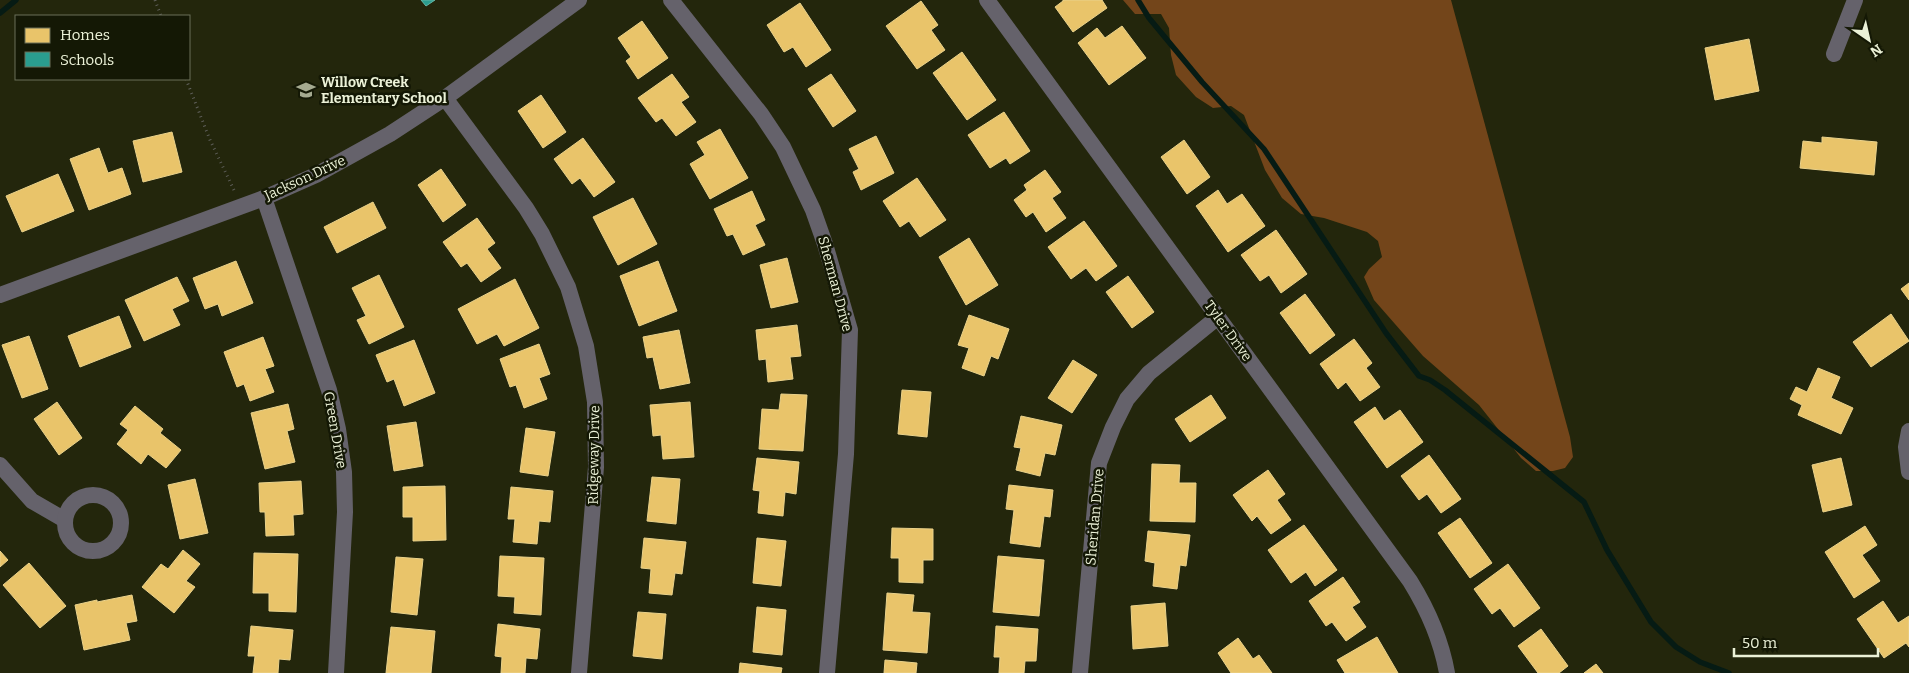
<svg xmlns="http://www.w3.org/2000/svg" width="1909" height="673" font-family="Bitter,serif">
<rect width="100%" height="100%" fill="#23260c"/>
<path fill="#73451a" d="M1123 0H1451L1570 437 1573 457 1565 468 1553 471H1536L1521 458 1479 405 1423 356 1374 300 1364 277 1369 269 1382 257 1378 241 1367 232 1324 218 1301 214 1282 198 1265 170 1244 115 1231 106 1213 108 1196 97 1176 75 1171 55 1169 28 1161 14H1135Z"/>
<g fill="#e9c46a" stroke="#ead28b">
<path d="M1063 0H1102L1107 8 1073 32 1055 7 1063 1Z"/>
<path d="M921 1 938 25 931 30 945 50 917 69 886 26Z"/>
<path d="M800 3 831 50 806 67 793 47 784 52 767 25Z"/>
<path d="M642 21 668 58 638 79 626 61 631 57 618 38Z"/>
<path d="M1122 26 1146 58 1109 85 1078 43 1097 28 1105 38Z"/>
<path d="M1749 39 1759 91 1715 100 1705 48Z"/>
<path d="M962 52 996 100 967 120 933 73Z"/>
<path d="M672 74 689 97 681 102 696 122 676 136 662 118 656 122 638 98Z"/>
<path d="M831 74 856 111 833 127 808 89Z"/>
<path d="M541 95 566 132 543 148 518 111Z"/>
<path d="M1004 112 1030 151 1010 164 1006 158 990 168 968 135Z"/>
<path d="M720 129 748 178 710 199 690 164 705 155 697 142Z"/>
<path d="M172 132 182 172 143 182 133 141Z"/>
<path d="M876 136 894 173 861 190 853 172 859 169 849 149Z"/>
<path d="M1822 137 1877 142 1874 175 1800 168 1803 141 1822 143Z"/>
<path d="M583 138 615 182 594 197 580 178 572 184 554 159Z"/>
<path d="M1184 140 1210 177 1187 194 1161 157Z"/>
<path d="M99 148 108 173 122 168 131 194 89 210 70 159Z"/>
<path d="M441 169 466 205 443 222 418 185Z"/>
<path d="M1045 170 1061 192 1052 198 1066 218 1046 232 1033 212 1026 217 1014 200 1027 190 1024 185Z"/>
<path d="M58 174 74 211 22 232 6 196Z"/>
<path d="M917 178 946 220 920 237 909 221 900 227 883 201Z"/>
<path d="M1218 190 1227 204 1242 194 1265 226 1228 252 1196 206Z"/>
<path d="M752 191 765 220 755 225 765 245 743 255 733 234 727 236 714 209Z"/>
<path d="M633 198 657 244 618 265 593 217Z"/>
<path d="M373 202 386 228 337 253 324 227Z"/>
<path d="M477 218 495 243 487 249 501 268 481 282 467 263 461 267 443 242Z"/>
<path d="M1084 221 1117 266 1096 281 1086 268 1071 279 1048 247Z"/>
<path d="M1276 230 1307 274 1281 293 1269 275 1260 281 1241 255Z"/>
<path d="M969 238 998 285 966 305 939 257Z"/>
<path d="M787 258 798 302 771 308 760 265Z"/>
<path d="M236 261 253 303 222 316 218 304 205 309 193 278Z"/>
<path d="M658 261 677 311 639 326 620 276Z"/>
<path d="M379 275 404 327 369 344 357 320 366 316 352 288Z"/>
<path d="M1128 276 1154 312 1132 328 1106 292Z"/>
<path d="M177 277 189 301 172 309 180 325 144 341 125 300Z"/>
<path d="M515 279 539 328 504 346 497 334 477 344 458 309Z"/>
<path d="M1909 283V300L1901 289Z"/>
<path d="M1305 294 1335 335 1310 354 1280 313Z"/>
<path d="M1891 314 1909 341 1871 367 1853 342Z"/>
<path d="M969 315 1009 329 998 359 991 356 984 376 962 368 969 348 958 345Z"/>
<path d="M119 316 131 347 80 367 68 336Z"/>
<path d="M797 325 801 356 790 357 793 379 768 382 766 359 759 360 756 330Z"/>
<path d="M679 330 690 383 660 389 653 357 647 358 643 337Z"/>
<path d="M29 336 48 389 22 398 2 345Z"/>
<path d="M263 337 274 366 265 369 274 392 250 401 244 384 237 387 224 352Z"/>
<path d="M1354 339 1372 363 1366 368 1380 387 1360 401 1346 382 1338 389 1320 364Z"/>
<path d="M414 340 435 393 404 406 394 379 387 382 376 355Z"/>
<path d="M539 344 550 374 539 378 547 399 524 408 516 385 510 387 500 359Z"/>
<path d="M1073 360 1097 375 1072 413 1048 398Z"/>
<path d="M1818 368 1840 377 1831 398 1853 408 1841 434 1798 415 1802 405 1790 399 1796 387 1807 392Z"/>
<path d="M902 390 931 392 927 437 898 434Z"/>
<path d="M781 394 807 395 803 451 759 449 762 409 779 410Z"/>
<path d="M1211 395 1226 418 1190 442 1175 419Z"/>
<path d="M57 402 82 438 59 455 34 419Z"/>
<path d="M690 402 694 457 663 459 661 435 653 436 650 405Z"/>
<path d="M288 404 294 429 287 431 295 462 265 469 251 413Z"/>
<path d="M135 406 163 429 160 433 181 450 166 468 148 454 141 464 117 444 128 430 120 424Z"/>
<path d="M1375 407 1384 421 1400 410 1423 442 1387 468 1354 422Z"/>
<path d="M1021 416 1062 425 1055 455 1045 453 1040 476 1016 470 1021 448 1014 447Z"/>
<path d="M416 422 423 466 394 471 387 426Z"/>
<path d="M526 428 555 432 548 476 520 472Z"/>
<path d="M1429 455 1461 499 1441 513 1427 494 1419 500 1401 476Z"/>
<path d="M757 458 799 462 796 494 785 492 783 516 758 513 760 491 753 490Z"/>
<path d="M1841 458 1852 505 1823 512 1812 465Z"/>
<path d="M1152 464 1180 465 1179 483H1196L1195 522 1150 521Z"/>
<path d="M1268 470 1285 494 1277 500 1291 520 1271 534 1257 516 1252 521 1233 495Z"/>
<path d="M652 477 680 479 676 524 647 521Z"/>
<path d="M195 479 208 533 180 539 168 485Z"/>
<path d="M301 481 303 514 293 515 294 535 266 536 265 512H260L259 483Z"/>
<path d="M1009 485 1053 490 1050 517 1044 516 1040 547 1010 543 1014 510 1006 509Z"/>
<path d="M445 486 446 540 413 541V517H403V487Z"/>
<path d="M511 487 553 491 550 522 539 521 537 544 513 542 515 519H508Z"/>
<path d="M1460 518 1492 563 1470 578 1438 533Z"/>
<path d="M1304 525 1337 570 1315 586 1306 572 1291 583 1268 550Z"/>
<path d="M1865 526 1877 545 1862 555 1880 581 1854 598 1825 552Z"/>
<path d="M892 528 933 529V560H923V583L899 582V558H891Z"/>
<path d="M1148 531 1190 535 1186 566 1180 565 1177 589 1153 586 1155 563 1145 561Z"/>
<path d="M644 538 686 542 682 574 675 573 672 595 649 593 651 569 641 568Z"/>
<path d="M757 538 786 541 781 586 753 583Z"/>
<path d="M183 550 200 564 186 581 195 587 174 613 142 587 161 564 168 569Z"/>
<path d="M0 551 8 560 0 567Z"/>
<path d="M254 553 298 554 296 612 269 611V593H253Z"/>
<path d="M500 556 544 558 541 615 514 613 515 597 498 596Z"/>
<path d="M998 556 1044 560 1039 616 993 612Z"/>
<path d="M396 557 423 559 417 615 391 612Z"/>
<path d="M29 563 66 606 40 628 3 585Z"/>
<path d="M1508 564 1540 608 1514 627 1500 608 1492 614 1474 589Z"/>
<path d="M1343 577 1360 602 1352 607 1366 627 1346 641 1332 622 1326 626 1309 601Z"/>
<path d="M887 593 914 595 912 612 930 613 927 653 883 650Z"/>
<path d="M132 595 137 621 126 623 130 640 84 650 75 605 97 600V602Z"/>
<path d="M1883 601 1898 623 1909 616V647L1906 643 1884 658 1857 619Z"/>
<path d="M1165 603 1168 646 1133 649 1131 606Z"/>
<path d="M757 607 786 610 782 655 753 652Z"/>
<path d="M638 612 666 614 662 659 633 656Z"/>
<path d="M498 624 540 629 537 659 526 658 525 673H501L502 657 495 656Z"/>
<path d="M251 626 293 630 290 660 279 659 278 673H253L255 656H248Z"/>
<path d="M996 626 1038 629 1036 661H1025L1024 673H999L1000 657H994Z"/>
<path d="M391 627 435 631 431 673H386Z"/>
<path d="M1541 629 1568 666 1559 673H1538L1518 646Z"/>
<path d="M1377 637 1398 673H1345L1337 660Z"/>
<path d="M1238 638 1253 659 1259 655 1272 673H1231L1218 653Z"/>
<path d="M885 660 917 663 916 673H884Z"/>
<path d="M740 663 782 668 781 673H739Z"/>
<path d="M1596 664 1603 673H1584Z"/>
</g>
<path fill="#2a9d8f" stroke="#64b6a5" d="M421 0H435L426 6Z"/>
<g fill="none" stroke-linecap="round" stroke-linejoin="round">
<g stroke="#061b14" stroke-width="5.5">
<path d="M1138 0 1149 18 1202 82 1264 149 1386 333 1419 376 1430 380 1445 390 1584 502 1607 550 1651 622 1676 647 1700 662 1729 673"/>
<path d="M0 13 16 0"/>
</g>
<g stroke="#60605c" stroke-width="3" stroke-dasharray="1 4" stroke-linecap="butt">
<path d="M155 0 161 16"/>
<path d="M186 79 210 140 234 190"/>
</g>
<g stroke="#65626b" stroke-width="16">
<path d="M671 0 761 114 783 147 813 210 825 244 850 330 846 454 827 673"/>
<path d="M987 0 1410 581C1428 610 1441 639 1447 673"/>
<path d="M1834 54 1855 0"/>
<path d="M445 98 526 208 542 234 568 287 586 346 595 402 596 467 579 673"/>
<path d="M264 198 329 390 338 429 344 472 345 512 336 673"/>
<path d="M0 295 264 198 316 175 390 134 445 98 579 0"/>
<path d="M1909 431 1906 447 1909 472"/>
<path d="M0 465 32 501 65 520"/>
<circle cx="93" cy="523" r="28"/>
<path d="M1080 673 1099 463 1113 427 1127 399 1149 373 1218 317"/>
</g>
</g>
<defs>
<g id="school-bare" transform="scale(1.5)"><path d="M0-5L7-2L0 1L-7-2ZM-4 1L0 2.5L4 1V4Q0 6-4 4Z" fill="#a5aa90" stroke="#141805" stroke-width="2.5" paint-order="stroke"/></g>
</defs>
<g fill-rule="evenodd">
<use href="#school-bare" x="306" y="90"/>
</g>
<g text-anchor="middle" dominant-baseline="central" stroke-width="5" stroke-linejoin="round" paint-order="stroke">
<g font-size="14" font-weight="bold" fill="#ebf1d7" stroke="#141805" text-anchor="start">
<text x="321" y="82">Willow Creek<tspan x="321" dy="16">Elementary School</tspan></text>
</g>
<g font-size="14" fill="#ebf1d7" stroke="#141805">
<text transform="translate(305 178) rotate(-25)">Jackson Drive</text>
<text transform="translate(835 284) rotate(75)">Sherman Drive</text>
<text transform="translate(1228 331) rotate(54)">Tyler Drive</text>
<text transform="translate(335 430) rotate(80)">Green Drive</text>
<text transform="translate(594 455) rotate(-89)">Ridgeway Drive</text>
<text transform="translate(1095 517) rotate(-85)">Sheridan Drive</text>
</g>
</g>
<rect x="15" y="15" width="175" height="65" fill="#141805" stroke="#6a6f59"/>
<rect x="25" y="28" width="25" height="15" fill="#e9c46a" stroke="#6a6f59"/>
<text x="60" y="40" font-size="15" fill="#ebf1d7">Homes</text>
<rect x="25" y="52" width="25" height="15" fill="#2a9d8f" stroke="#6a6f59"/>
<text x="60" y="65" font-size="15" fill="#ebf1d7">Schools</text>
<g transform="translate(1869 40) rotate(146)" stroke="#141805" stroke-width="4" paint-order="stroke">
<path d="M0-4L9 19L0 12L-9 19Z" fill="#ebf1d7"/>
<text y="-8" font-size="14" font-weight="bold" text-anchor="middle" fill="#ebf1d7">N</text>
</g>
<path d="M1734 648v8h144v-8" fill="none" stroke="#ebf1d7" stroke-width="2.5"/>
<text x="1742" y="648" font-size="15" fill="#ebf1d7" stroke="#141805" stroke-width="4" paint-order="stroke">50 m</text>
</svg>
